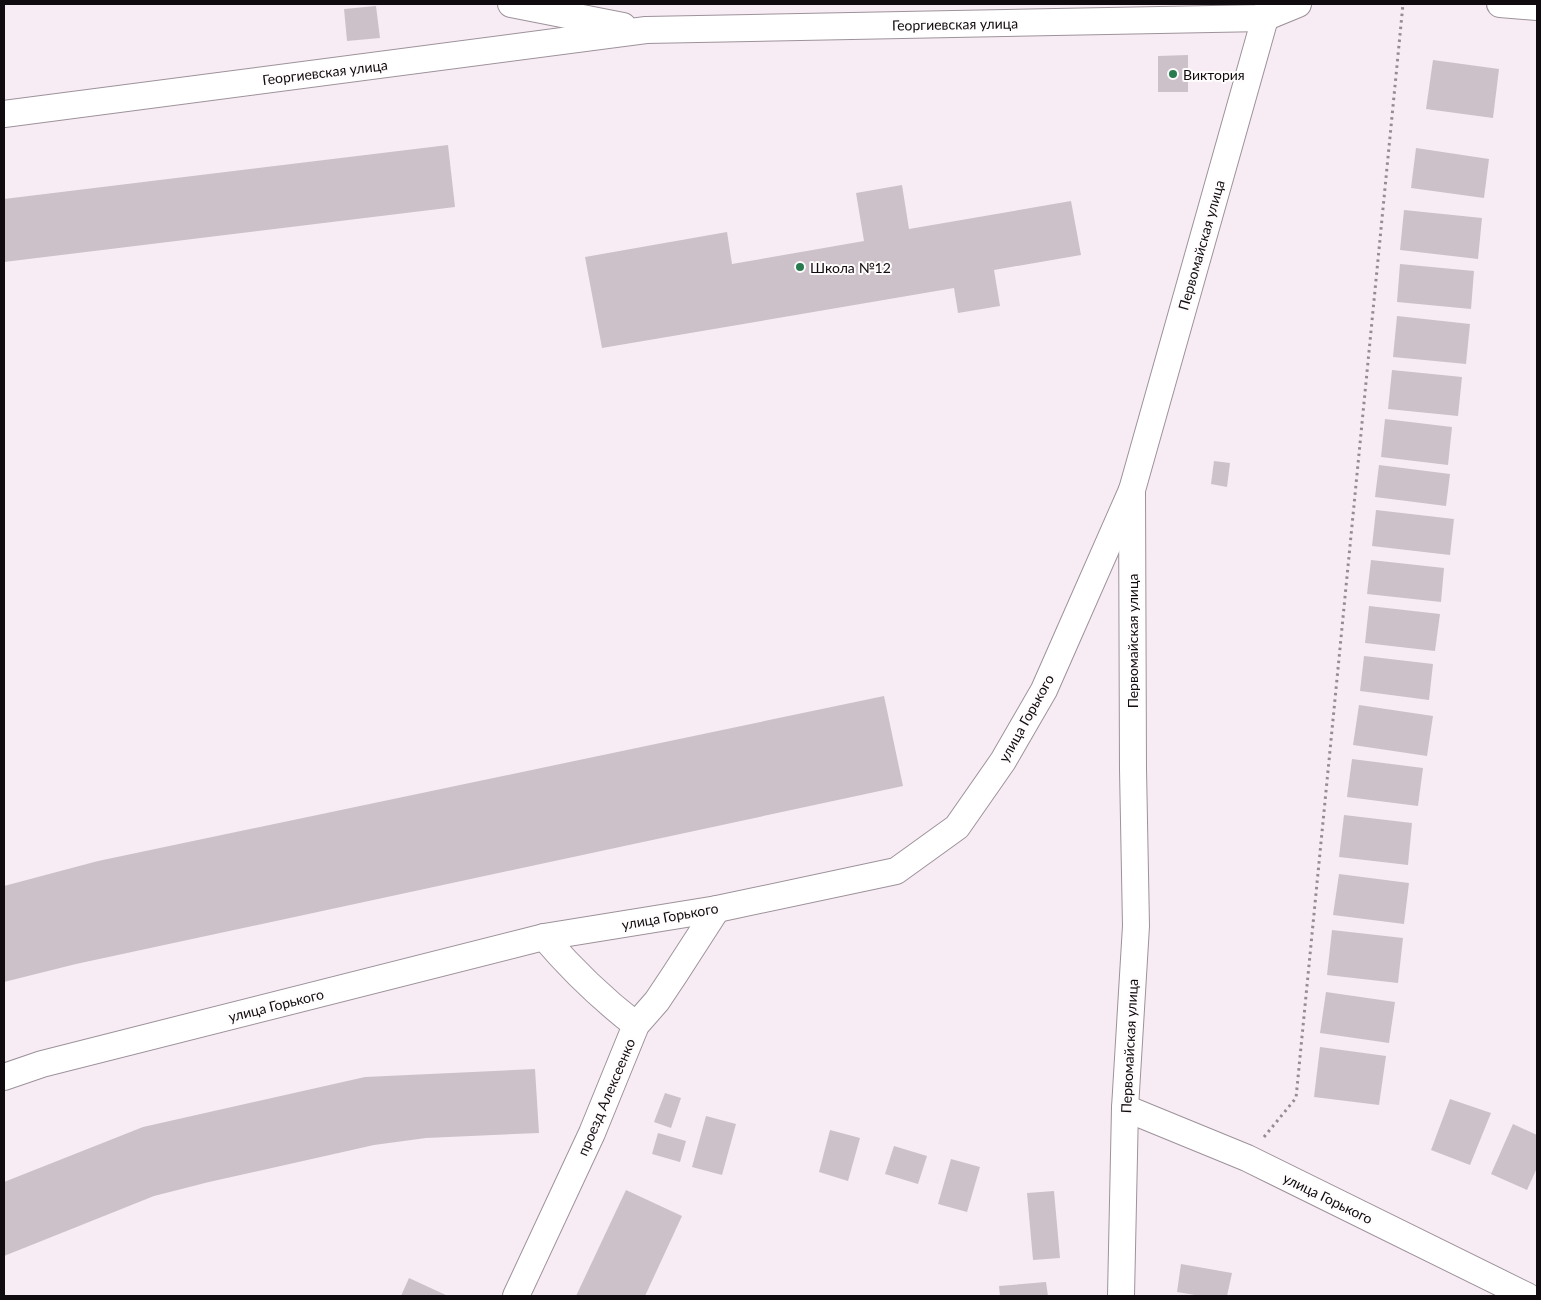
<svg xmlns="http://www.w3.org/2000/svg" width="1541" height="1300" font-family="Lato,sans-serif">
<rect width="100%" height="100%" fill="#f8ecf4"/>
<g fill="#ccc1c9">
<path d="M376 6 380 38 347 41 344 9Z"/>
<path d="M1188 55V92H1158V56Z"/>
<path d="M1433 60 1499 69 1493 118 1426 109Z"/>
<path d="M448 145 455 207 4 262V199Z"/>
<path d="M1416 148 1489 159 1484 198 1411 188Z"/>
<path d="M902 185 909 229 1071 201 1081 255 994 270 1000 306 958 313 954 288 602 348 585 257 727 232 732 264 864 241 856 193Z"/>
<path d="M1404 210 1482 218 1478 259 1400 250Z"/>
<path d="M1400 264 1474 271 1471 309 1397 302Z"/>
<path d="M1397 316 1470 324 1466 364 1393 357Z"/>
<path d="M1392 370 1462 377 1458 416 1388 409Z"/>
<path d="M1385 419 1452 427 1448 465 1381 457Z"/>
<path d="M1214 461 1230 463 1227 487 1211 484Z"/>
<path d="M1379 465 1450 474 1446 506 1375 497Z"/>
<path d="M1376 510 1454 519 1450 555 1372 546Z"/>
<path d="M1371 560 1444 568 1441 602 1367 594Z"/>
<path d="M1369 606 1440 614 1435 651 1365 643Z"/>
<path d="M1364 656 1433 664 1429 700 1360 691Z"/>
<path d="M884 696 903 786 76 964 4 982V886L98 861Z"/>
<path d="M1359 705 1433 716 1427 756 1353 745Z"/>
<path d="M1352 759 1423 768 1418 806 1347 797Z"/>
<path d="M1344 815 1412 823 1408 865 1339 857Z"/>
<path d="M1339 874 1409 883 1404 924 1333 915Z"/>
<path d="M1332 930 1403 938 1398 983 1327 975Z"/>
<path d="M1326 992 1395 1002 1389 1043 1320 1033Z"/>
<path d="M1320 1047 1386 1056 1379 1105 1314 1097Z"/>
<path d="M535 1069 539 1133 426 1138 374 1145 209 1182 154 1196 4 1256V1182L143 1127 365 1077Z"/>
<path d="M665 1093 681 1098 671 1128 654 1122Z"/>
<path d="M1450 1099 1491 1113 1470 1165 1431 1150Z"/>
<path d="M706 1116 736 1124 722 1175 692 1167Z"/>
<path d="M1513 1124 1537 1135V1168L1527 1190 1491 1174Z"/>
<path d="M830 1130 860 1138 848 1181 819 1172Z"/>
<path d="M658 1133 686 1141 680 1162 652 1154Z"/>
<path d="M894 1146 927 1156 918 1184 885 1174Z"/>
<path d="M951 1159 980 1167 967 1212 938 1204Z"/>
<path d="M626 1190 682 1216 645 1296H576Z"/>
<path d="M1054 1191 1060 1258 1033 1260 1027 1193Z"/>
<path d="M1181 1264 1232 1273 1227 1296H1201L1177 1292Z"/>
<path d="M409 1278 448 1296H401Z"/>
<path d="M1046 1282 1048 1296H1000L999 1286Z"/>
</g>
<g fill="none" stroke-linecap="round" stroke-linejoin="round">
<g stroke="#9d929a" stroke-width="28">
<g id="street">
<path d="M511 4 623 26"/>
<path d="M1500 4 1537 7"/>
<path d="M4 114 646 30 1264 18 1298 4"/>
<path d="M544 937C573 971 601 998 636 1025"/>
<path d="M4 1077 42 1064 544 937 717 909 896 871 957 827 1003 761 1044 690 1132 490"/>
<path d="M1125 1108 1247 1158 1527 1296"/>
<path d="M516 1296 592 1133 636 1025 657 1001 675 974 717 909"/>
<path d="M1121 1296 1125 1108 1136 926 1133 769 1132 490 1269 4"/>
</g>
</g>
<path stroke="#958c92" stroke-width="3" stroke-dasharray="2.5 4" stroke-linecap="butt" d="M1264 1137 1296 1098 1403 4"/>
<use href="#street" stroke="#fff" stroke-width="26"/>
</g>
<g fill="#277b4e" stroke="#fffcfe" stroke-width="2">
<circle cx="1173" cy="74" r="5"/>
<circle cx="800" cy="267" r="5"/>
</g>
<g text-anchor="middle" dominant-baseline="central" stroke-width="4" stroke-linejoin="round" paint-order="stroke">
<g font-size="14" fill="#0f0b0e" stroke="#fffcfe">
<text transform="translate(955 24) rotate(-1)">Георгиевская улица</text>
<text transform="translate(325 72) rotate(-7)">Георгиевская улица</text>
<text transform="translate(1201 245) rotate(-74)">Первомайская улица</text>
<text transform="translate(1132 641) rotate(-90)">Первомайская улица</text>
<text transform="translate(1026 718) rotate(-61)">улица Горького</text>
<text transform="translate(670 916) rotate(-10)">улица Горького</text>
<text transform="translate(276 1005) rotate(-14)">улица Горького</text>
<text transform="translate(1129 1046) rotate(-87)">Первомайская улица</text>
<text transform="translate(606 1097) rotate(-67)">проезд Алексеенко</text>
<text transform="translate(1328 1198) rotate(26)">улица Горького</text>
</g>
<g font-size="14" fill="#0f0b0e" stroke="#fffcfe" text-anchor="start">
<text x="1183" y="74">Виктория</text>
<text x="810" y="267">Школа №12</text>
</g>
</g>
<rect width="1541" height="1300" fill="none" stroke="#0f0b0e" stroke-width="10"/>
</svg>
